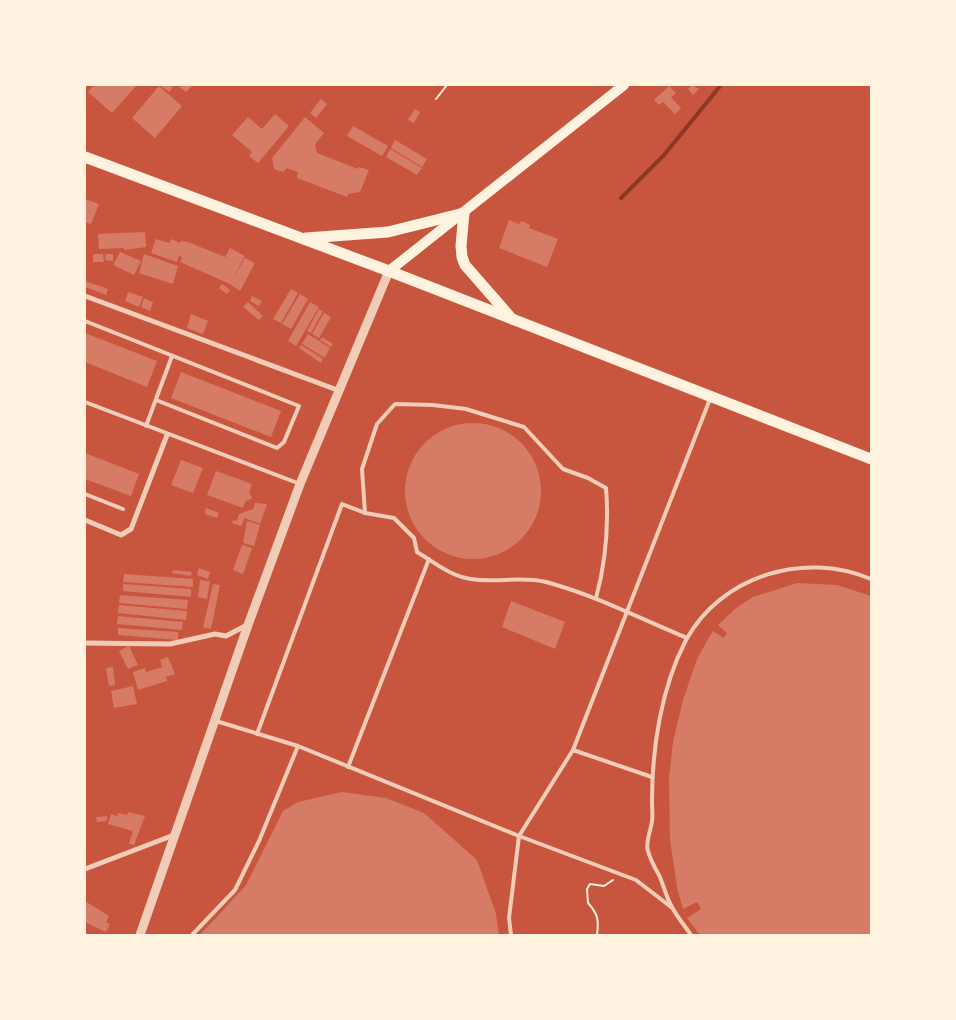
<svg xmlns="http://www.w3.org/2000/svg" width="956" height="1020" font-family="Helvetica,sans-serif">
<rect width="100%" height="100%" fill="#c8553d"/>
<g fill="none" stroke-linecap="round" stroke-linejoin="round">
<path stroke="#8f3625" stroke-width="4" d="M621 198 664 155 721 85"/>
</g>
<g fill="#d67c66">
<path d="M94 85H137L112 113 88 92Z"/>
<path d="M160 85H170L173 87 169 92Z"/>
<path d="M181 85H193L186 92 179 87Z"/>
<path d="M692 85 699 89 693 95 688 89Z"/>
<path d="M159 86 182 106 155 138 132 118Z"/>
<path d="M669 86 676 93 671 97 681 108 675 114 663 102 659 105 654 100Z"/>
<path d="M321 99 327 104 316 118 310 113Z"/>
<path d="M415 109 420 112 414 123 408 120Z"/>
<path d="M275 114 289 126 258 163 249 156 252 152 232 135 248 117 262 129Z"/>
<path d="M305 117 324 133 315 144 317 153 358 169 359 167 369 170 360 192 348 194 347 197 297 178 298 172 287 168 283 172 274 169 272 158Z"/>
<path d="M353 126 388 146 382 156 347 136Z"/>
<path d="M395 140 427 159 422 167 391 148Z"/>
<path d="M390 149 422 168 417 175 386 157Z"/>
<path d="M85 199 99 204 91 224 85 222Z"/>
<path d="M509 220 519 224 521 221 530 225 529 228 558 239 547 267 499 248Z"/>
<path d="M145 232 146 247 124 250V248L99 249 98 234Z"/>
<path d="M156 239 169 243 171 239 180 243 181 241 188 242 225 257 230 248 245 256 231 282 245 258 255 263 240 291 230 284 180 262 182 257 179 256 177 262 151 253Z"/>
<path d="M120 252 141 261 134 275 113 265Z"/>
<path d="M93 254H103L104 262H93Z"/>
<path d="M106 254H113V261L105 260Z"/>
<path d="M144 254 178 266 173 284 139 273Z"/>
<path d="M85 281 108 289 106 295 85 287Z"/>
<path d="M222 284 230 290 227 294 219 288Z"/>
<path d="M291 289 298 293 281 323 273 319Z"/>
<path d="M128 292 143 297 139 307 125 301Z"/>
<path d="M300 294 308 299 291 329 282 324Z"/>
<path d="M252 296 262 301 259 306 250 301Z"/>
<path d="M144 298 153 302 150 311 141 307Z"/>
<path d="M248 302 263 316 259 320 243 307Z"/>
<path d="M310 302 319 307 296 346 288 341Z"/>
<path d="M319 309 323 311 311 333 307 331Z"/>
<path d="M324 313 331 317 319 338 312 334Z"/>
<path d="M191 314 208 321 203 334 187 328Z"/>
<path d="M85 333 157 361 147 387 85 362Z"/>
<path d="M308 334 330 348 325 358 302 344Z"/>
<path d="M322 337 333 344 331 347 320 340Z"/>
<path d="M301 345 323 359 321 363 299 348Z"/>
<path d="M181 372 281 411 271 437 171 398Z"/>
<circle cx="473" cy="491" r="68"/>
<path d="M85 453 139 474 131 496 85 479Z"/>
<path d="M181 460 203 468 193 493 171 485Z"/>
<path d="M216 471 252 484 249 492 252 498 245 502 243 508 207 495Z"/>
<path d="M255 503 267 504 260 524 245 518 241 526 232 523 233 520 237 521 239 514 253 509Z"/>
<path d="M206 508 219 513 217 518 205 514Z"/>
<path d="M247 521 260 525 254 546 243 543Z"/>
<path d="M242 545 252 548 243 574 233 570Z"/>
<path d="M199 568 210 572 208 579 197 575Z"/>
<path d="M173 570 192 572 191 576 172 573Z"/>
<path d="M124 574 193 579V587L123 582Z"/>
<path d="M200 580 210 581 207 599 198 597Z"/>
<path d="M797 583 837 585 871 596V935H700L687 918 701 909 697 902 683 909 677 887 670 840 669 778 673 742 683 700 697 659 708 639 713 631 724 638 727 633 718 625 736 608 753 597Z"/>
<path d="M123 584 191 589V597L123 591Z"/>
<path d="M213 584 220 585 211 629 203 627Z"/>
<path d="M120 595 188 600 187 609 119 603Z"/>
<path d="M511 601 565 622 555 649 502 627Z"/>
<path d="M119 605 187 611 186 620 118 613Z"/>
<path d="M118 616 183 622 182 630 117 624Z"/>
<path d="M118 628 178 632V640L118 635Z"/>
<path d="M129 646 138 665 128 669 119 651Z"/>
<path d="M168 657 175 674 166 677 167 681 138 690 133 672 145 668 146 672 162 667 160 660Z"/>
<path d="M113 667 115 685 109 686 106 668Z"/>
<path d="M133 686 137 704 114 708 111 691Z"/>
<path d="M342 792 386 798 424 813 477 860 496 914 499 935H200L246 885 283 811 298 802Z"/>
<path d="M128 812 145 816 134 845 129 844 133 831 108 824 111 814 117 816 118 813 127 815Z"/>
<path d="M107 816V821L97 822 96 817Z"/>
<path d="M85 901 109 916 106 922 110 924 106 932 85 922Z"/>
</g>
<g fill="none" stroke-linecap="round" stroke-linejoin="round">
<g stroke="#fff3e0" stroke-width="2">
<path d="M436 99 447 85"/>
<path d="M597 935C599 920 598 914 588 903L587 889 590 884 604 886 613 880"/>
</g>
<g stroke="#f1ccb7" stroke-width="4">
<path d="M85 321 299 406 284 442 277 448 156 400"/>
<path d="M85 402 300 484"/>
<path d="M146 426 172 356"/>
<path d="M85 494 123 509"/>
<path d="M365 513 362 469 377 424 395 404 433 405 466 409 524 427 563 469 588 478 606 488C609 526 606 561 596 598"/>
<path d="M216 721 298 746 519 836 636 880 671 907"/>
<path d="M257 734 342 504 365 513 394 518 414 538 417 552C434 562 450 576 471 579 496 583 521 576 546 582 595 595 641 619 687 638"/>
<path d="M573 750 652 777"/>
<path d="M348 767 429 559"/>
<path d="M192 935 235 890 259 841 298 746"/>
<path d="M511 935 509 918 519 836 573 750 710 399"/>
<path d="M691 935C685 926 677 917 672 907 666 897 664 886 659 875 655 868 650 859 648 851 645 843 651 830 652 821 653 815 652 809 652 802 652 748 661 688 686 640 722 575 804 551 871 579"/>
</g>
<g stroke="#f1ccb7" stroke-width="5">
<path d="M85 296 340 391"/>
<path d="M85 520 121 535 131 529 167 435"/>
<path d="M85 643 170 644 215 634 226 636 247 625"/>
<path d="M85 869 174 835"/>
</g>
<path stroke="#f1ccb7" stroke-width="9" d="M140 935 248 625 300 484 389 271"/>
<path stroke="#fff3e0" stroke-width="10" d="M389 271 624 85"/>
<g stroke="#fff3e0" stroke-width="11">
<path d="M85 157 389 271 871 459"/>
<path d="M306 238 388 232 464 213 461 246 462 257 465 265 512 319"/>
</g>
</g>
<rect width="956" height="1020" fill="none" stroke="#fff3e0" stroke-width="172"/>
</svg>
